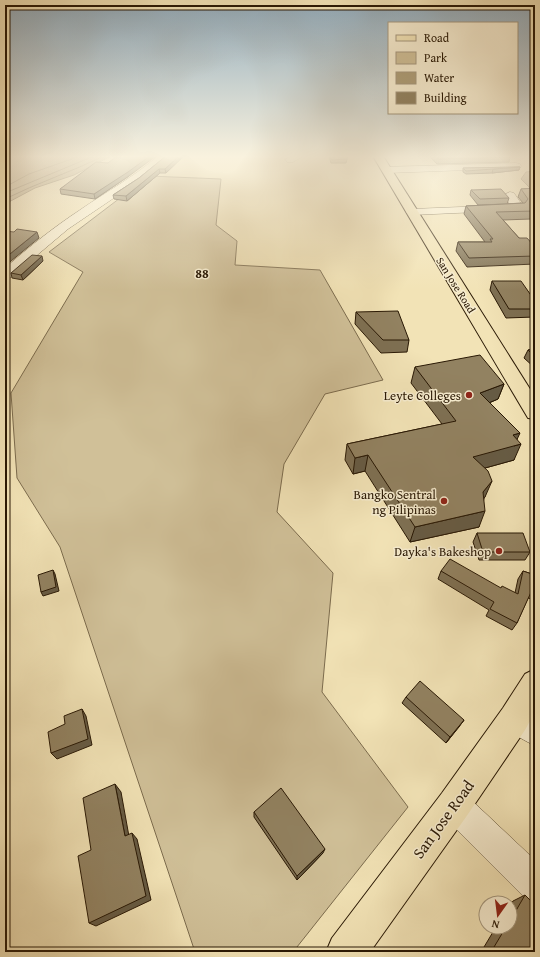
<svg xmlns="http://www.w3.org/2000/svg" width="540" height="957" font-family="'Gentium Book Plus',serif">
<rect width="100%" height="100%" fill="#f2e3b6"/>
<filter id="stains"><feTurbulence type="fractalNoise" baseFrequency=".005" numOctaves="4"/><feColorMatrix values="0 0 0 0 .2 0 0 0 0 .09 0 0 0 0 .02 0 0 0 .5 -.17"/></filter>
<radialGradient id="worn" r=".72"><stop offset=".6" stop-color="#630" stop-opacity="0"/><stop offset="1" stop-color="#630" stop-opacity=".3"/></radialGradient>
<path fill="#d0c098" stroke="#7c6c4e" d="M149 176 221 179 216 225 237 241 235 265 320 270 383 380 325 394 284 464 277 512 333 573 322 692 408 807 293 952H195L60 547 17 478 11 393 83 272 49 252Z"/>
<g fill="#ae9e79" stroke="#79684a">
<path d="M5 156H111L74 175 35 188 5 204Z"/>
<path d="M535 171V188H530L521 179 526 172Z"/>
</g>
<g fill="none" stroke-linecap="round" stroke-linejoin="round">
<g stroke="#6c5b3e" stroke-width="1">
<path d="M5 187 29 174 80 156"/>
<path d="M5 193 94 156"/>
<path d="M5 199C37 183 71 172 104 156"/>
</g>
<g stroke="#5b4b30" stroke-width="1">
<g id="minor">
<path d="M158 156H169L139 181 68 229 10 278 5 279V268C29 247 54 227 80 210 106 192 134 177 158 156Z"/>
<path d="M290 156H303L293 162H287L285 160Z"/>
<path d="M516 163 520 164 521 166 520 168 387 173 382 170 387 167Z"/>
<path d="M510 192 514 193 524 208 522 210 412 215 406 212 412 209 510 205 504 195Z"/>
<path d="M514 704 535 715V746L504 729 499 719 504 709Z"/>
<path d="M454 789 465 794 535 860V902L523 896 443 816 438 805 443 794Z"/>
</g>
</g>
<g stroke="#291804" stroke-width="2">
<g id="major">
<path d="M373 156H383L535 397V419L528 418 525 413Z"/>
<path d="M535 669V712L525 730 466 817 370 952H326L332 938 442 793 503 708 525 674Z"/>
</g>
</g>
<use href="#minor" fill="#f7edd0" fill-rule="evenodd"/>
<use href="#major" fill="#f2e3b6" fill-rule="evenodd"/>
</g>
<g fill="#7e7053" stroke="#291804">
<path d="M166 156V173H160L127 201 114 199 113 195 139 178Z"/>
<path d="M329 156H348L346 163H331Z"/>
<path d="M429 156H509L510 157 509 162 437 164Z"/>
<path d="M108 163 129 176 95 199 61 194 60 189Z"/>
<path d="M520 167 519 170 492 173 466 174 463 172V168Z"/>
<path d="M535 188V222L534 223 531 219 503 220 519 238 535 247V264L467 267 456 251 458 242H485L464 214 466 206 523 203 518 197 521 189Z"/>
<path d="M471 190 509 198 507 204 478 205 470 195Z"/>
<path d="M43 261 23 280 12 278 11 273Z"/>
<path d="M492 281 535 309V317L506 318 490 290Z"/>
<path d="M356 312 409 340 407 352 381 353 355 324Z"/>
<path d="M535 349V368L524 358 528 350Z"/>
<path d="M415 367 504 384 498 399 489 403 517 439 514 460 485 468V497L484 498 479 527 410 542 365 471 353 474 345 460 347 444 442 424 411 383Z"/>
<path d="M477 533 530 552 525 560H479L473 542Z"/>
<path d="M441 571 515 593 518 579 523 571 535 575V592L531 599 528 598 517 623 512 630 486 616 489 610 438 579Z"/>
<path d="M406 697 464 720 446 743 402 703Z"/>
<path d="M254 812 323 853 297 880 254 817Z"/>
<path d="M525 895 535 952H481L496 927H510V905L513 901Z"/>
</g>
<g fill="#665b44" stroke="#291804">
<path d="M150 156H156L129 176 95 199 94 194Z"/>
<path d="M179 156H184L166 173 165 169Z"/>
<path d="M520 167 519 170 492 173 493 169Z"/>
<path d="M159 169 160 173 127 201 126 196Z"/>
<path d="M37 232 39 238 5 266V258Z"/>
<path d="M42 256 43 261 23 280 21 275Z"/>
<path d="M504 384 498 399 474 409 480 393Z"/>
<path d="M520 433 514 446 521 444 514 460 467 473 473 457 513 435Z"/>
<path d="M368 455 365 471 353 474 355 458Z"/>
<path d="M492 481 485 497 476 508 483 492Z"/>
<path d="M485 511 479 527 410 542 415 527Z"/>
<path d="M53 570 55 574 59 591 43 596 41 592Z"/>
<path d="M82 709 86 716 92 745 57 759 51 753Z"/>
<path d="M464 720 459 727 446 743 450 737Z"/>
<path d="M115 784 121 792 130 842 125 836Z"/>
<path d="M132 833 137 839 151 900 96 926 89 923Z"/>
<path d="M325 849 323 853 297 880V876Z"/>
</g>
<g fill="#928261" stroke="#291804">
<path d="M117 156H150L128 172 94 194 60 189 96 162 108 163Z"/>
<path d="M166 156H179L165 169H159L126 196 113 195 139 178Z"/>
<path d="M330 156H347L346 159 332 160Z"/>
<path d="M435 156H509L510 157 438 159Z"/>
<path d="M520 167 466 171 463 168Z"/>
<path d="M535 188V213L534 211 496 212 519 238H527L535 247V256L469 258 458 242H492L490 239H493L466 206 525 203 528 199 521 189Z"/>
<path d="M501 189 509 198 480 199 471 190Z"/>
<path d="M17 229 37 232 5 258V231L14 232Z"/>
<path d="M32 255 42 256 21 275 11 273Z"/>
<path d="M492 281H521L535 301V309H509Z"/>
<path d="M398 311 409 340H383L356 312Z"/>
<path d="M535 349V357L528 350Z"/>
<path d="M480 355 504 384 480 393 520 433 513 435 521 444 473 457 488 471 492 481 483 492 485 511 415 527 368 455 355 458 347 444 456 421 415 367Z"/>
<path d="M477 533H523L530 552H483Z"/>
<path d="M450 559 501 588 502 586 518 594 523 571 535 575V591L532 590 517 623 490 609 494 602 441 571Z"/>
<path d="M53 570 56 587 41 592 38 575Z"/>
<path d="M420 681 464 720 450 737 406 697Z"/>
<path d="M82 709 88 739 51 753 48 732 65 724 64 716Z"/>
<path d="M115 784 125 836 132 833 146 896 89 923 78 856 91 850 83 798Z"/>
<path d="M281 788 325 849 297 876 254 812Z"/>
<path d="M525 895 535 905V952H491L506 927H510V921Z"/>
</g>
<linearGradient id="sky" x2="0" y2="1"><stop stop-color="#91abbc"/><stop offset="0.54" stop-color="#f9f2de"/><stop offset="1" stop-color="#f9f2de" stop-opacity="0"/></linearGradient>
<rect width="540" height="290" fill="url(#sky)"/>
<g fill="#8f2418" stroke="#f7edd0" stroke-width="1.5">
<circle cx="469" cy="395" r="4"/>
<circle cx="444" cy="501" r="4"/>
<circle cx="499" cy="551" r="4"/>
</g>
<g text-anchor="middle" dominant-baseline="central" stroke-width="3" stroke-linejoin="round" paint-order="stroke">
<g font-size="11" fill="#291804" stroke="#f7edd0">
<text transform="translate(456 285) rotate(58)">San Jose Road</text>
</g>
<g font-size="13" font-weight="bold" fill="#291804" stroke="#f7edd0">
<text x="202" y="273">88</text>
</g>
<g font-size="13" fill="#291804" stroke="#f7edd0" text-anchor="end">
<text x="461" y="395">Leyte Colleges</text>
<text x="436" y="494">Bangko Sentral<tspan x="436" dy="15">ng Pilipinas</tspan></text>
<text x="491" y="551">Dayka's Bakeshop</text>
</g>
<g font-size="16" fill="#291804" stroke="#f7edd0">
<text transform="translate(443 819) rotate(-54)">San Jose Road</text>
</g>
</g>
<rect width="540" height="957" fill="none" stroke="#f2e3b6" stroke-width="20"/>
<rect x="6" y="6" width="528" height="945" fill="none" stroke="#291804" stroke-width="2"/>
<rect x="10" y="10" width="520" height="937" fill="none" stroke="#291804"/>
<rect x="388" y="22" width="130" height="92" fill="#f7edd0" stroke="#a5987e"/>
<rect x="396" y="35" width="20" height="6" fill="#f2e3b6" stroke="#a5987e"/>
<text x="424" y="42" font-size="12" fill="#291804">Road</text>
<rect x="396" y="52" width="20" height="12" fill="#d0c098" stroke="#a5987e"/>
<text x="424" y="62" font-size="12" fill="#291804">Park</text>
<rect x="396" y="72" width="20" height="12" fill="#ae9e79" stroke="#a5987e"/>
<text x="424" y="82" font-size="12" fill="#291804">Water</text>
<rect x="396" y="92" width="20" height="12" fill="#928261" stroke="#a5987e"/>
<text x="424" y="102" font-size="12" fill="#291804">Building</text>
<g transform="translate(498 915) rotate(194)"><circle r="19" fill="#f7edd0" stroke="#a5987e"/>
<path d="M0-3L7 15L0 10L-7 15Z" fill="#8f2418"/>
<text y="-6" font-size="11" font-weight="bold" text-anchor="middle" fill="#291804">N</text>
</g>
<rect width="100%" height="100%" filter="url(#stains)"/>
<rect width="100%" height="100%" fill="url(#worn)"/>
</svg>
